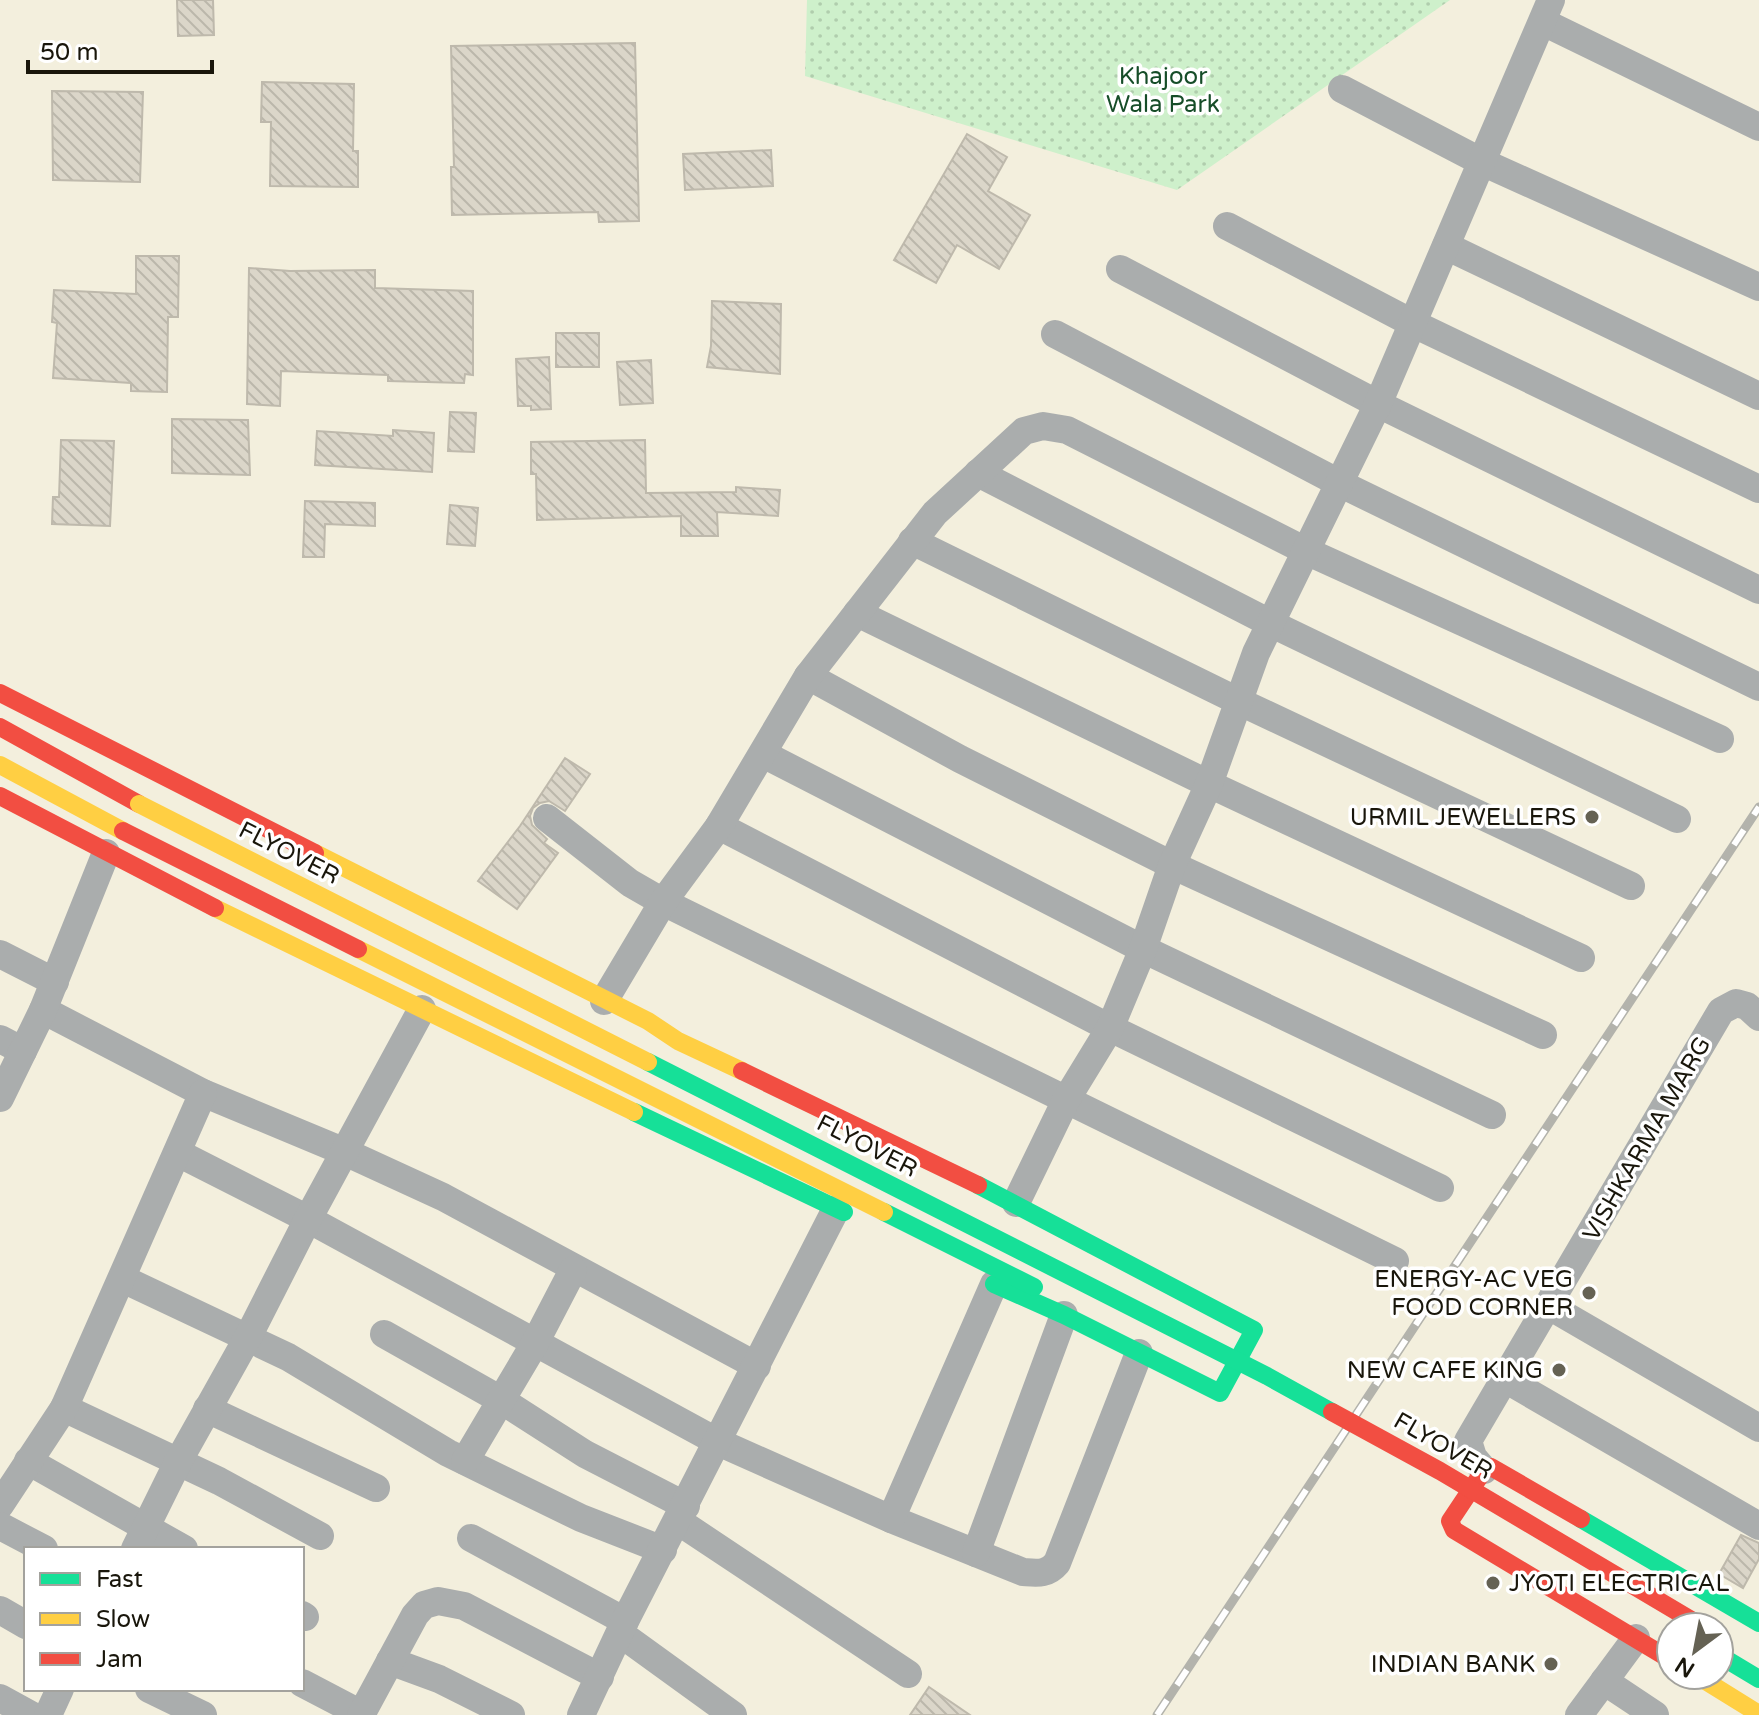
<svg xmlns="http://www.w3.org/2000/svg" width="1759" height="1715" font-family="'Varela Round',sans-serif">
<defs>
<pattern id="green-dots" width="8" height="8" patternUnits="userSpaceOnUse" patternTransform="scale(2)"><rect width="8" height="8" fill="#cef0cb"/><path d="M2 2h.1M6 6h.1" fill="none" stroke="#b0cdad" stroke-width="1.8" stroke-linecap="round"/></pattern>
<pattern id="building-back-hatch" width="6" height="6" patternUnits="userSpaceOnUse" patternTransform="scale(2)"><rect width="6" height="6" fill="#dbd6c9"/><path d="M-1 5l2 2M0 0l6 6M5-1l2 2" fill="none" stroke="#bbb7ab"/></pattern>
</defs>
<rect width="100%" height="100%" fill="#f3efdd"/>
<path fill="url(#green-dots)" d="M807 0H1450L1177 190 805 76Z"/>
<g fill="url(#building-back-hatch)" stroke="#beb9ac" stroke-width="2">
<path d="M177 0H213L214 35 178 36Z"/>
<path d="M635 43 639 221 599 222 598 212 452 215 451 167H454L451 46Z"/>
<path d="M262 82 354 84 353 151H358V187L270 186 271 122H261Z"/>
<path d="M52 91 143 92 140 182 53 180Z"/>
<path d="M967 134 1007 157 988 191 1030 215 999 269 957 245 936 283 894 260Z"/>
<path d="M771 150 773 186 685 190 683 154Z"/>
<path d="M136 256H179L178 317H168L167 392 131 391V383L53 378 57 323 52 322 54 290 136 294Z"/>
<path d="M249 268 290 271 375 270V288L473 291V375L465 374 464 383 388 381V375L281 371 280 406 247 404Z"/>
<path d="M712 301 781 304 780 374 707 367 711 346Z"/>
<rect x="556" y="333" width="43" height="34"/>
<path d="M549 357 551 409 531 410V406H518L516 359Z"/>
<path d="M651 360 653 403 620 405 617 362Z"/>
<path d="M450 412 476 413 474 452 448 451Z"/>
<path d="M172 419 248 420 250 475 172 473Z"/>
<path d="M393 430 434 433 432 472 315 465 317 431 393 436Z"/>
<path d="M61 440 114 441 110 526 52 524 53 497H59Z"/>
<path d="M645 440 646 493 736 492V487L780 490 778 516 717 512 718 536H681V516L537 520 536 474H531V442Z"/>
<path d="M305 501 375 503V526L325 524 324 557H303Z"/>
<path d="M450 505 478 508 475 546 447 544Z"/>
<path d="M565 758 590 774 565 811 549 801 540 803 533 808 530 816 532 825 547 839 544 843 558 853 517 909 478 881 520 826Z"/>
<path d="M1741 1535 1759 1543V1559L1743 1588 1719 1574Z"/>
<path d="M929 1687 970 1715H910Z"/>
</g>
<g fill="none" stroke-linecap="round" stroke-linejoin="round">
<g stroke="#aaadad" stroke-width="28">
<path d="M1543 22 1759 127"/>
<path d="M1342 89 1482 162 1759 287"/>
<path d="M1227 226 1414 324 1759 489"/>
<path d="M1446 246 1759 396"/>
<path d="M1120 269 1378 404 1759 590"/>
<path d="M1055 334 1341 484 1759 687"/>
<path d="M978 473 1270 623 1677 819"/>
<path d="M912 541 1238 701 1631 886"/>
<path d="M857 613 1209 784 1581 958"/>
<path d="M808 676 960 759 1172 865 1543 1035"/>
<path d="M763 754 1143 949 1492 1115"/>
<path d="M547 818 630 883 663 902 1395 1261"/>
<path d="M719 826 1110 1028 1440 1188"/>
<path d="M0 954 55 982"/>
<path d="M604 1001 663 902 719 826 808 676 935 513 1024 431 1043 426 1067 430 1306 551 1720 739"/>
<path d="M43 1010 203 1093 345 1152 443 1197 757 1366"/>
<path d="M0 1039 23 1051"/>
<path d="M0 1098 43 1010 106 853"/>
<path d="M178 1153 308 1219 718 1442 891 1519 1023 1572C1037 1573 1047 1575 1057 1563L1139 1353"/>
<path d="M1016 1203 1066 1100 1110 1028 1143 949 1172 865 1209 784 1256 653 1378 404 1551 0"/>
<path d="M123 1279 288 1357 448 1453 581 1518 663 1550"/>
<path d="M1549 1306 1759 1428"/>
<path d="M384 1334 501 1400 585 1454 686 1506"/>
<path d="M1505 1379 1759 1526"/>
<path d="M64 1408 219 1481 320 1536"/>
<path d="M207 1409 376 1488"/>
<path d="M28 1461 184 1549"/>
<path d="M465 1461 535 1343 573 1270"/>
<path d="M1484 1470 1473 1457 1468 1441 1721 1011 1736 1003 1747 1006 1759 1017"/>
<path d="M0 1505 64 1408 203 1093"/>
<path d="M891 1519 994 1284"/>
<path d="M678 1521 908 1674"/>
<path d="M0 1526 44 1549"/>
<path d="M471 1538 625 1621"/>
<path d="M135 1549 178 1462 248 1337 308 1219 422 1009"/>
<path d="M976 1553 1064 1315"/>
<path d="M0 1610 26 1625"/>
<path d="M302 1615 305 1617"/>
<path d="M621 1634 733 1715"/>
<path d="M390 1661 439 1679 511 1715"/>
<path d="M1604 1681 1655 1715"/>
<path d="M302 1683 363 1715"/>
<path d="M149 1689 203 1715"/>
<path d="M0 1698 31 1715"/>
<path d="M48 1715 60 1689"/>
<path d="M361 1715 415 1615 424 1605 438 1601 464 1606 600 1677"/>
<path d="M581 1715 625 1621 836 1209"/>
<path d="M1579 1715 1636 1638"/>
</g>
<g stroke="#16e098" stroke-width="18">
<path d="M634 1112 844 1212"/>
<path d="M978 1185 1254 1330 1220 1393 1064 1315 994 1284"/>
<path d="M1581 1519 1759 1623"/>
<path d="M1719 1655 1759 1679"/>
</g>
<g stroke="#ffcf43" stroke-width="18">
<path d="M0 765 123 831"/>
<path d="M315 853 648 1021 678 1041 742 1071"/>
<path d="M215 908 634 1112"/>
<path d="M1696 1675 1759 1714"/>
</g>
<g stroke="#f24e42" stroke-width="18">
<path d="M0 693 315 853"/>
<path d="M0 727 139 804"/>
<path d="M0 796 215 908"/>
<path d="M742 1071 978 1185"/>
<path d="M1581 1519 1491 1467 1484 1470 1450 1521 1454 1530 1671 1660"/>
</g>
<g stroke="#b3b3ac" stroke-width="9">
<path id="rail" d="M1157 1715 1759 807"/>
</g>
<use href="#rail" stroke="#fff" stroke-width="6" stroke-dasharray="18" stroke-linecap="butt"/>
<g stroke="#16e098" stroke-width="18">
<path d="M648 1062 1267 1376 1332 1412"/>
<path d="M884 1212 1034 1287"/>
</g>
<g stroke="#ffcf43" stroke-width="18">
<path d="M139 804 648 1062"/>
<path d="M358 949 884 1212"/>
</g>
<g stroke="#f24e42" stroke-width="18">
<path d="M123 831 358 949"/>
<path d="M1332 1412 1440 1471 1703 1627"/>
</g>
</g>
<g fill="#656254" stroke="#fff" stroke-width="3">
<circle cx="1592" cy="817" r="8"/>
<circle cx="1589" cy="1293" r="8"/>
<circle cx="1559" cy="1370" r="8"/>
<circle cx="1493" cy="1583" r="8"/>
<circle cx="1551" cy="1664" r="8"/>
</g>
<g text-anchor="middle" dominant-baseline="central" stroke-width="7" stroke-linejoin="round" paint-order="stroke">
<g font-size="24" fill="#164d28" stroke="#fff">
<text x="1163" y="76">Khajoor<tspan x="1163" dy="28">Wala Park</tspan></text>
</g>
<g font-size="24" fill="#19160b" stroke="#fff" text-anchor="end">
<text x="1576" y="817">URMIL JEWELLERS</text>
<text x="1573" y="1279">ENERGY-AC VEG<tspan x="1573" dy="28">FOOD CORNER</tspan></text>
<text x="1543" y="1370">NEW CAFE KING</text>
<text x="1509" y="1583" text-anchor="start">JYOTI ELECTRICAL</text>
<text x="1535" y="1664">INDIAN BANK</text>
</g>
<g font-size="24" fill="#19160b" stroke="#fff">
<text transform="translate(289 853) rotate(27)">FLYOVER</text>
<text transform="translate(1647 1139) rotate(-60)">VISHKARMA MARG</text>
<text transform="translate(867 1146) rotate(27)">FLYOVER</text>
<text transform="translate(1443 1446) rotate(30)">FLYOVER</text>
</g>
</g>
<rect x="24" y="1547" width="280" height="144" fill="#ffffff" stroke="#a3a29d" stroke-width="2"/>
<rect x="40" y="1573" width="40" height="12" fill="#16e098" stroke="#a3a29d" stroke-width="2"/>
<text x="96" y="1587" font-size="24" fill="#19160b">Fast</text>
<rect x="40" y="1613" width="40" height="12" fill="#ffcf43" stroke="#a3a29d" stroke-width="2"/>
<text x="96" y="1627" font-size="24" fill="#19160b">Slow</text>
<rect x="40" y="1653" width="40" height="12" fill="#f24e42" stroke="#a3a29d" stroke-width="2"/>
<text x="96" y="1667" font-size="24" fill="#19160b">Jam</text>
<g transform="translate(1695 1651) rotate(212)"><circle r="38" fill="#ffffff" stroke="#a3a29d" stroke-width="2"/>
<path d="M0-6L14 30L0 20L-14 30Z" fill="#656254"/>
<text y="-12" font-size="22" font-weight="bold" text-anchor="middle" fill="#19160b">N</text>
</g>
<path d="M28 60v12h184v-12" fill="none" stroke="#19160b" stroke-width="4"/>
<text x="40" y="60" font-size="24" fill="#19160b" stroke="#ffffff" stroke-width="6" paint-order="stroke">50 m</text>
</svg>
